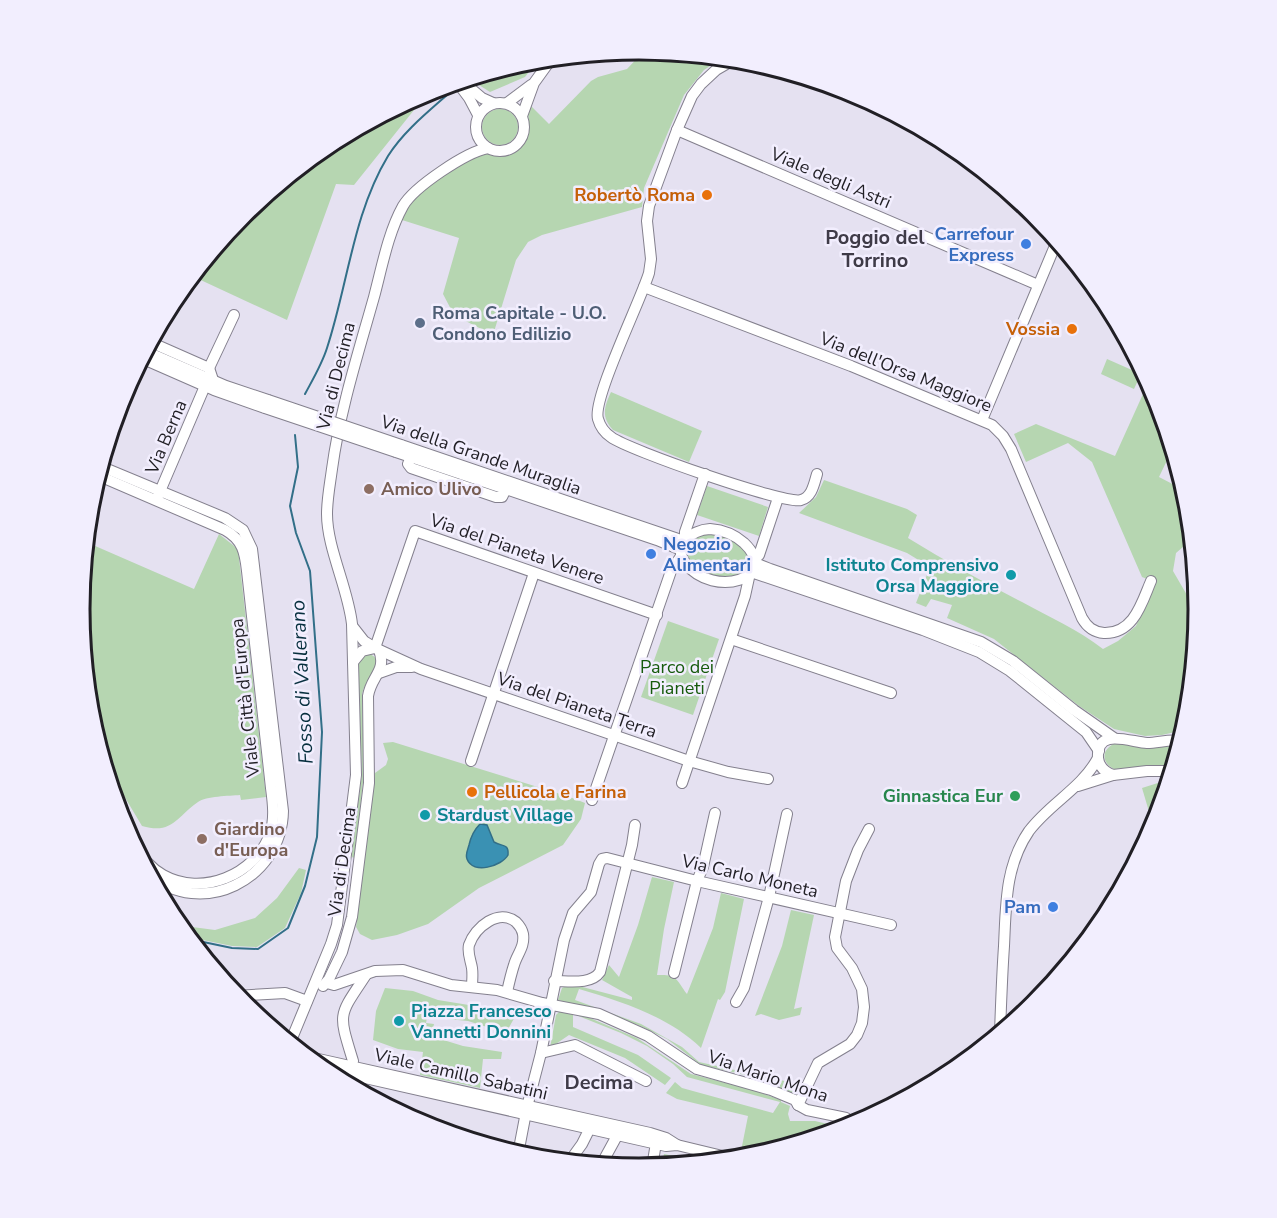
<svg xmlns="http://www.w3.org/2000/svg" width="1277" height="1218" font-family="'Nunito Sans',sans-serif">
<rect width="100%" height="100%" fill="#e5e1f1"/>
<g fill="#b6d6b1">
<path d="M645 50 722 58 704 70 684 95 644 188 642 207 542 235 528 242 516 260 493 335 454 315 443 294 459 238 402 220C405 212 408 206 413 200 425 186 466 158 484 153 488 152 493 154 497 155 507 156 520 150 525 141 532 130 526 116 529 104L549 124 591 81 598 77 627 69Z"/>
<path d="M539 59 525 77 490 92 479 85 473 77 530 60Z"/>
<path d="M430 90 354 185 336 184 287 320 192 276 243 213 328 144Z"/>
<circle cx="500" cy="127" r="18"/>
<path d="M1107 359 1141 374 1134 389 1101 374Z"/>
<path d="M611 392 702 431 689 462 613 430C601 417 604 407 611 392Z"/>
<path d="M1143 394 1157 399 1172 450 1159 477 1184 490 1187 500 1191 540 1176 553 1173 571 1198 614 1187 718 1184 730 1162 735 1145 736 1114 729 1079 706 994 639 947 618 952 605 931 599 926 607 916 603 930 567 907 553 799 513 816 497 824 480 907 509 917 515 908 538C945 561 983 582 1022 602 1049 617 1079 630 1103 649L1118 641 1136 626 1155 582 1142 577 1092 462 1068 443 1026 462 1014 434 1036 424 1115 456Z"/>
<path d="M707 486 768 507 759 536 697 515Z"/>
<path d="M710 533C727 537 741 541 749 558L744 573C709 592 667 550 696 536 700 535 705 534 710 533Z"/>
<path d="M219 534 238 549 266 797 241 800 240 795C229 796 206 796 198 802 177 816 173 835 142 826L102 759 90 718 79 609 86 542 194 589Z"/>
<path d="M668 621 719 639 693 715 641 697Z"/>
<path d="M369 653 376 658C377 672 365 680 362 694L364 773 355 856 353 858 351 855 362 774 358 660 360 657Z"/>
<path d="M393 742 570 797 585 803 581 819 563 845 479 888 428 924 397 935 372 940 360 934 356 927 375 773 386 765 388 759 383 743Z"/>
<path d="M1116 743 1147 748 1173 745 1179 746 1173 766 1114 769C1100 762 1102 748 1116 743Z"/>
<path d="M1161 782 1164 793 1155 823 1153 825 1142 788Z"/>
<path d="M299 868 306 870 301 893 285 928 257 947 232 946 188 937 177 925 215 930 255 918 277 898Z"/>
<path d="M652 877 674 882 664 929 657 975C677 974 676 979 687 994L713 928 721 893 744 899 725 992 720 1000 718 999 701 1048C668 1016 622 1002 579 989L575 1000 641 1024 682 1047 699 1062 798 1084 799 1087 795 1094 780 1091V1083L701 1065 667 1039 636 1024 635 1026C609 1015 585 1006 558 1000L562 988 571 984 632 1000V997L602 980 609 965 619 977 638 925Z"/>
<path d="M791 910 814 915 794 1009 802 1007 800 1015 779 1020 761 1014 755 1016 782 946Z"/>
<path d="M385 988 413 991 438 1000 517 1013 506 1033 468 1021 427 1017 426 1023 434 1024 433 1028 425 1026 424 1034 463 1046 502 1052 501 1059H483L480 1088 420 1075 423 1052 398 1049 373 1040 376 1011Z"/>
<path d="M560 1011 590 1018 637 1038 691 1074 753 1090 781 1100V1102L790 1106 788 1114 790 1121H815L845 1128 757 1155 741 1151 748 1116 677 1099 666 1093 675 1082 682 1088 773 1113 780 1102 687 1077 673 1064 647 1046 621 1033 576 1015H573V1027L638 1055 671 1078 665 1085 625 1058 569 1035 550 1048 556 1015Z"/>
<path d="M664 1154 703 1162 661 1166Z"/>
</g>
<path fill="#3a91b3" stroke="#326f88" stroke-width="1.5" d="M480 824 487 825 494 842C502 847 509 843 508 855 502 866 473 875 467 859 465 855 468 849 469 845 471 836 474 830 480 824Z"/>
<g fill="none" stroke-linecap="round" stroke-linejoin="round">
<g stroke="#326f88" stroke-width="2">
<path d="M305 394C313 379 322 364 327 348 348 284 353 214 388 156 405 129 433 108 456 87"/>
<path d="M189 939 232 948 258 949 288 928 305 886 317 837 322 732 310 571 296 533 290 506 298 467 295 435"/>
</g>
<g stroke="#84808e" stroke-width="12">
<g id="minor">
<path d="M735 59 716 70 701 84 692 96 677 130 649 206 647 221 651 259 649 273C641 300 592 399 598 419 600 426 605 433 611 437 628 450 786 505 801 500 812 497 814 484 817 474"/>
<path d="M462 81 482 98 493 103"/>
<path d="M457 82 469 98 478 115"/>
<circle cx="500" cy="127" r="24"/>
<path d="M507 103 531 85"/>
<path d="M522 116 534 83 552 58"/>
<path d="M677 130 1038 285"/>
<path d="M644 287 851 366 992 425 1003 436 1011 449 1082 618C1087 627 1093 632 1104 633 1134 634 1142 602 1151 581"/>
<path d="M150 342 209 368 213 380"/>
<path d="M145 351 226 386 268 400"/>
<path d="M141 358 214 390 265 408"/>
<path d="M209 368 234 315"/>
<path d="M982 420 1057 241"/>
<path d="M401 445 684 541"/>
<path d="M396 452 657 540 681 550"/>
<path d="M411 457 408 464 411 468 496 497H502L506 489"/>
<path d="M100 466 225 518 243 530 252 549 283 811C282 879 201 920 149 874"/>
<path d="M97 475 225 530C243 540 245 553 247 571L271 788C273 803 275 819 270 834 255 875 202 897 163 875 150 868 140 855 132 842"/>
<path d="M158 496 205 386"/>
<path d="M710 529C723 530 734 534 744 543 781 578 714 599 686 564 671 545 692 530 710 529Z"/>
<path d="M685 539V532L705 474"/>
<path d="M754 559 759 555 778 498"/>
<path d="M755 563 770 569 981 642 1013 661 1074 710 1114 738"/>
<path d="M751 572 923 630 979 652 1010 671 1086 732 1099 751"/>
<path d="M353 627 364 641 375 648 415 531 657 615"/>
<path d="M731 639 891 693"/>
<path d="M353 662 362 651 375 648 421 669 689 761 728 772 768 779"/>
<path d="M379 673 396 667H412"/>
<path d="M471 761 534 573"/>
<path d="M1113 775C1105 772 1099 767 1098 758 1096 727 1130 742 1147 743 1158 743 1169 739 1180 741"/>
<path d="M682 783 745 596 750 573"/>
<path d="M1078 786 1113 775 1147 771H1171"/>
<path d="M592 800 671 571 681 556"/>
<path d="M674 973 697 881 703 867 715 813"/>
<path d="M554 981C569 981 591 985 600 972L632 845 635 825"/>
<path d="M327 983 334 985 375 971 403 970 451 985 497 990 542 1003 599 1014 648 1036 697 1069 771 1090 795 1100 798 1105 807 1110 846 1118"/>
<path d="M323 986 329 979 342 952 352 917 369 783 368 696C371 676 387 671 379 650"/>
<path d="M472 987C472 981 473 975 472 968 471 961 467 953 469 945 475 927 499 908 516 922 520 926 522 929 523 934 525 947 517 954 514 965 511 974 509 983 507 992"/>
<path d="M235 996 285 993 307 1001"/>
<path d="M736 1002 744 988 769 897 787 814"/>
<path d="M1000 1033C1001 1004 1002 975 1004 946 1006 905 1005 866 1029 831 1050 803 1081 789 1098 758"/>
<path d="M290 1043 331 944 337 925 356 775 352 624C348 588 327 548 327 514 327 499 330 484 332 469 340 410 358 354 374 297 382 267 388 233 403 206 414 187 466 152 488 148"/>
<path d="M541 1053 575 1045 646 1081"/>
<path d="M305 1056 650 1133 666 1138 677 1145"/>
<path d="M353 1061C338 1012 338 1017 366 975"/>
<path d="M321 1068 666 1146 677 1145 735 1159"/>
<path d="M798 1105 818 1063 850 1044 857 1035 862 1023 864 1007 862 989 852 968 837 948 835 937 846 881 858 850 869 829"/>
<path d="M518 1154 527 1107 541 1053 564 940 573 913 591 892 599 864 602 859 607 858 697 881 891 925"/>
<path d="M569 1162 582 1144 590 1128"/>
<path d="M601 1165 618 1134"/>
<path d="M652 1167 656 1143"/>
</g>
</g>
<use href="#minor" stroke="#fff" stroke-width="10"/>
<g stroke="#84808e" stroke-width="12" stroke-linecap="butt">
<g id="minor-bridge">
<path d="M268 400 401 445"/>
<path d="M265 408 396 452"/>
</g>
</g>
<use href="#minor-bridge" stroke="#fff" stroke-width="10"/>
</g>
<g fill="#e8710a" stroke="#f2eefe" stroke-width="2">
<circle cx="707" cy="195" r="6"/>
<circle cx="1072" cy="329" r="6"/>
<circle cx="472" cy="792" r="6"/>
</g>
<g fill="#3f7fe0" stroke="#f2eefe" stroke-width="2">
<circle cx="1026" cy="244" r="6"/>
<circle cx="651" cy="554" r="6"/>
<circle cx="1053" cy="907" r="6"/>
</g>
<circle fill="#5c6f8a" stroke="#f2eefe" stroke-width="2" cx="420" cy="323" r="6"/>
<g fill="#8d6e63" stroke="#f2eefe" stroke-width="2">
<circle cx="369" cy="489" r="6"/>
<circle cx="202" cy="839" r="6"/>
</g>
<g fill="#0f9aa8" stroke="#f2eefe" stroke-width="2">
<circle cx="1011" cy="575" r="6"/>
<circle cx="425" cy="815" r="6"/>
<circle cx="399" cy="1021" r="6"/>
</g>
<circle fill="#2e9e5b" stroke="#f2eefe" stroke-width="2" cx="1015" cy="796" r="6"/>
<g text-anchor="middle" dominant-baseline="central" stroke-width="5" stroke-linejoin="round" paint-order="stroke">
<g font-size="18" fill="#211f25" stroke="#f2eefe">
<text transform="translate(831 178) rotate(23)">Viale degli Astri</text>
<text transform="translate(906 372) rotate(22)">Via dell'Orsa Maggiore</text>
<text transform="translate(336 376) rotate(-76)">Via di Decima</text>
<text transform="translate(166 437) rotate(-67)">Via Berna</text>
<text transform="translate(481 455) rotate(19)">Via della Grande Muraglia</text>
<text transform="translate(517 549) rotate(19)">Via del Pianeta Venere</text>
<text transform="translate(245 698) rotate(-96)">Viale Città d'Europa</text>
<text transform="translate(577 705) rotate(19)">Via del Pianeta Terra</text>
<text transform="translate(342 862) rotate(-82)">Via di Decima</text>
<text transform="translate(750 876) rotate(13)">Via Carlo Moneta</text>
<text transform="translate(461 1074) rotate(13)">Viale Camillo Sabatini</text>
<text transform="translate(768 1076) rotate(19)">Via Mario Mona</text>
</g>
<g font-size="18" font-weight="bold" fill="#c56008" stroke="#f2eefe" text-anchor="end">
<text x="695" y="195">Robertò Roma</text>
<text x="1060" y="329">Vossia</text>
<text x="484" y="792" text-anchor="start">Pellicola e Farina</text>
</g>
<g font-size="18" font-weight="bold" fill="#366cbe" stroke="#f2eefe" text-anchor="end">
<text x="1014" y="234">Carrefour<tspan x="1014" dy="21">Express</tspan></text>
<text x="663" y="544" text-anchor="start">Negozio<tspan x="663" dy="21">Alimentari</tspan></text>
<text x="1041" y="907">Pam</text>
</g>
<g font-size="18" font-weight="bold" fill="#4e5e75" stroke="#f2eefe" text-anchor="start">
<text x="432" y="313">Roma Capitale - U.O.<tspan x="432" dy="21">Condono Edilizio</tspan></text>
</g>
<g font-size="18" font-weight="bold" fill="#785e54" stroke="#f2eefe" text-anchor="start">
<text x="381" y="489">Amico Ulivo</text>
<text x="214" y="829">Giardino<tspan x="214" dy="21">d'Europa</tspan></text>
</g>
<g font-size="18" font-weight="bold" fill="#0d838f" stroke="#f2eefe" text-anchor="start">
<text x="999" y="565" text-anchor="end">Istituto Comprensivo<tspan x="999" dy="21">Orsa Maggiore</tspan></text>
<text x="437" y="815">Stardust Village</text>
<text x="411" y="1011">Piazza Francesco<tspan x="411" dy="21">Vannetti Donnini</tspan></text>
</g>
<g font-size="18" fill="#165a0c" stroke="#f2eefe">
<text x="677" y="667">Parco dei<tspan x="677" dy="21">Pianeti</tspan></text>
</g>
<g font-size="18" font-weight="bold" fill="#27864d" stroke="#f2eefe" text-anchor="end">
<text x="1003" y="796">Ginnastica Eur</text>
</g>
<g font-size="20" font-weight="bold" fill="#3f3b48" stroke="#f2eefe">
<text x="875" y="237">Poggio del<tspan x="875" dy="23">Torrino</tspan></text>
<text x="599" y="1082">Decima</text>
</g>
<g font-size="20" font-style="italic" fill="#08303f" stroke="#f2eefe">
<text transform="translate(302 682) rotate(-93)">Fosso di Vallerano</text>
</g>
</g>
<path d="M0 0H1277V1218H0ZM90 609a549 549 0 1 1 1098 0a549 549 0 1 1-1098 0Z" fill="#f2eefe" fill-rule="evenodd"/>
<path fill="none" stroke="#211f25" stroke-width="3" d="M90 609a549 549 0 1 1 1098 0a549 549 0 1 1-1098 0Z"/>
</svg>
